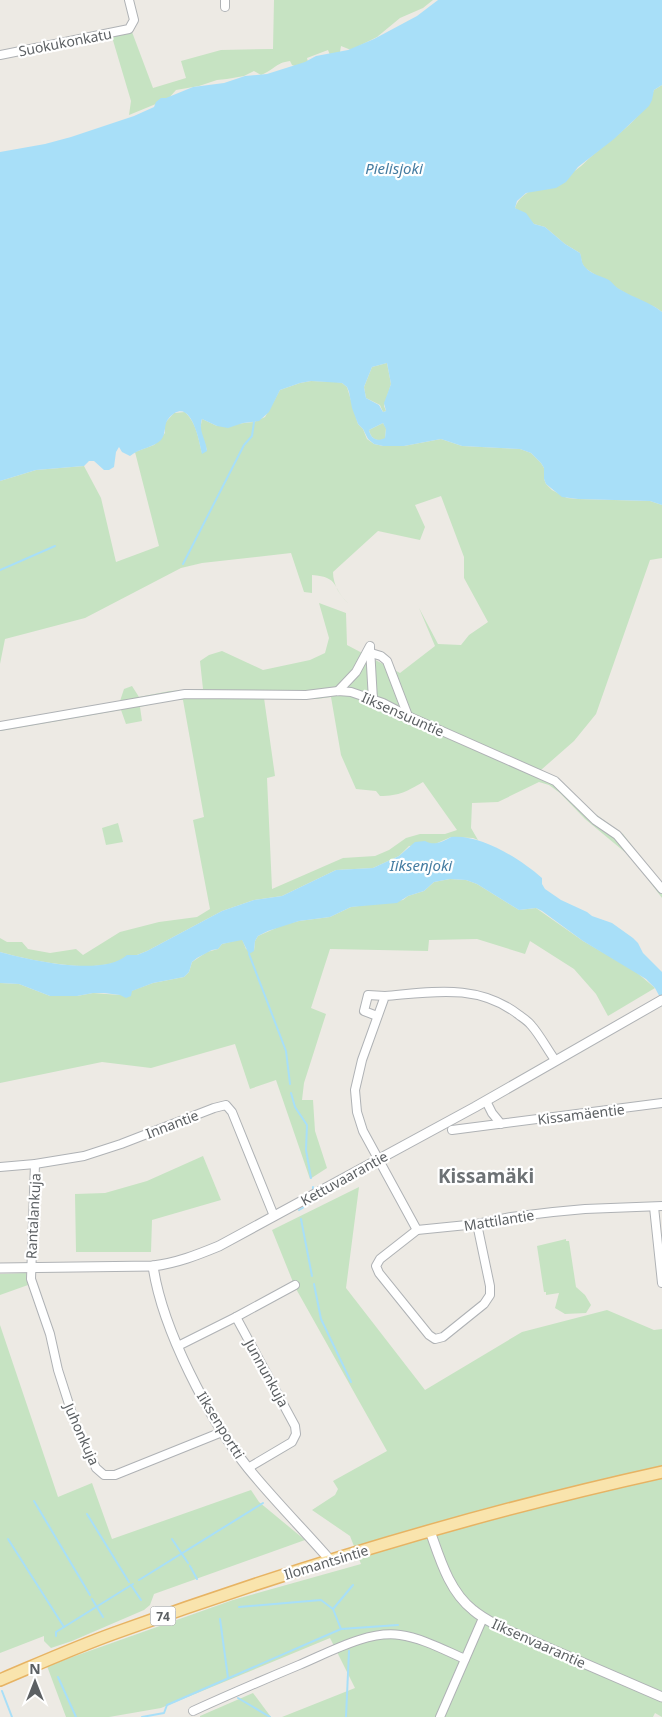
<svg xmlns="http://www.w3.org/2000/svg" width="662" height="1717" font-family="'Noto Sans',sans-serif">
<rect width="100%" height="100%" fill="#edeae4"/>
<g fill="#c6e3c2" fill-rule="evenodd">
<path d="M274 0H433L423 8 400 18 377 37 351 50 341 46 340 52 330 55 328 50 307 58 308 62 297 67 292 65 290 61C275 63 274 70 261 75L254 71 244 76 227 79 217 80 199 86 176 90 168 99 129 115 131 101 112 37 132 32 153 88 186 78 181 61 221 50 273 49Z"/>
<path d="M662 85V312C654 305 649 305 641 301 622 292 603 280 585 268L582 263 580 253 565 244 545 227 534 224 515 208C521 188 555 182 573 172 580 168 587 160 593 155 615 136 644 118 654 90Z"/>
<path d="M387 363 391 384 384 406 386 411 383 412 380 405 366 398 364 387 372 367Z"/>
<path d="M311 381 337 382 342 383 347 387 358 424 363 429 367 439 374 444 383 446H404L441 439 462 446 520 449 531 453 541 463 544 468V479L546 484 552 490 567 498 578 499 650 501 662 505V558L650 560 596 714 574 741 541 770 556 777 591 811 623 834 662 885V898L632 858 585 819 560 793 549 785 539 782 498 802 472 803 471 828 478 840 473 838 451 837 435 844 409 846 399 856 373 868 336 870 282 896 254 900 222 911 147 951 137 955 127 956C103 977 29 960 0 952V938L7 942H22L28 949 50 953 76 949 83 955 120 932 159 922 197 917 210 909 193 820 204 817 183 700H169L140 707 142 721 126 724 121 710 0 731V723L120 701 124 689 132 686 139 697 170 691 203 689 200 661 209 655 222 651 263 670 310 660 325 653 329 638 319 603 346 613 349 604C331 588 341 577 312 575V593L304 592 291 553 202 563 181 568 85 618 5 639 0 664V481L36 470 84 466 101 498 116 562 159 546 135 452 154 445 165 433V423L174 413 185 412C197 424 198 438 202 453L207 450 200 430 202 419 217 426 254 422 265 417 280 390 300 383ZM441 496 464 557V578L488 622 469 635 461 645 438 644 419 608 435 646 400 673 347 645 346 613 349 604C340 596 333 585 333 572L378 531 420 540 425 527 415 505ZM331 697 341 755 356 789 376 791 380 796C400 796 407 791 423 782L457 830 445 834H420L406 838 389 850 375 856 343 858 272 889 267 778 275 776 264 698 317 699Z"/>
<path d="M383 423 386 428 385 439C377 442 371 439 369 430Z"/>
<path d="M118 823 123 842 106 845 102 828Z"/>
<path d="M450 879 466 880 477 884 519 910 536 908 583 941 635 971 655 988 608 1016 596 994 574 969 530 941 525 954 477 939 429 940 428 951 330 949 311 1008 326 1014 304 1083 302 1100H313L315 1131 327 1168 310 1179 276 1080 250 1089 235 1044 151 1068 102 1062 0 1083V983L19 984 50 996H77L93 993 120 995 153 983 184 977 189 972 192 962 207 952 218 949 222 944 242 939 246 949 254 951 255 941 258 936 283 925 299 921 330 917 351 907 403 900 408 896 424 891 434 882Z"/>
<path d="M203 1156 221 1200 152 1220 151 1252H76L75 1194 105 1193 147 1181Z"/>
<path d="M359 1187 346 1288 425 1390 522 1332 607 1310 654 1330 662 1329V1717L655 1713 653 1717H282L355 1688 330 1638 161 1708 109 1717H66L47 1666 233 1600 361 1564 350 1536 312 1510 335 1495 338 1489 333 1481 387 1451 295 1287 272 1230Z"/>
<path d="M566 1239V1241H569L576 1287 585 1295 591 1305 586 1313 565 1314 555 1308 559 1293 546 1295V1292H544L537 1246Z"/>
<path d="M26 1273 28 1285 0 1295V1274Z"/>
<path d="M0 1325 58 1497 92 1483 112 1539 251 1490 259 1502 305 1540 154 1594 150 1605 144 1610 72 1641 51 1648 44 1641V1636L0 1653Z"/>
<path d="M253 1693 271 1717H200V1716Z"/>
</g>
<g fill="#a8dff8" fill-rule="evenodd">
<path d="M438 0H662V85L654 90 652 100 649 106 614 139 578 167 566 182 556 188 526 193 517 201 515 208 526 213 534 224 545 227 565 244 580 253C582 258 581 263 585 267 591 274 601 276 609 280 613 283 616 288 621 290 634 298 650 302 662 312V505L650 501 578 499 562 497 546 484 544 479V468L541 463 531 453 520 449 462 446 441 439 404 446H383L374 444 368 439 363 429 358 424 352 408 349 392 347 387 342 383 311 381 300 383 280 390 269 412 259 421 243 423 228 428 217 426 202 419C198 431 206 439 207 451L202 454C199 441 191 394 169 418 163 424 167 433 161 440 155 447 140 448 130 456L122 452 119 447 116 452 114 467 109 470H104L94 461H89L84 466 36 470 0 481V152L45 144 71 137 134 116 154 107 156 102 161 98H166L193 87 224 83 245 76 267 74 305 62 316 56 348 50 374 39 417 16ZM387 363 391 384 384 403 386 411 383 412 379 405 366 398 364 387 372 367ZM383 423 386 429 385 438C377 442 371 439 369 430Z"/>
<path d="M451 837C481 834 520 859 542 878V884L545 889 561 900 587 912 592 916 612 923 633 938 638 943 643 953 662 972V1001L655 988 646 979 583 941 542 911 536 908 519 910 477 884 466 880 450 879 434 882 424 891 408 896 397 903 351 907 330 917 299 921 268 931 258 936 255 941 254 951 249 954 242 940 222 944 218 949 212 950 197 958 192 962 189 972 184 977 153 983 132 991 131 996 126 998 120 995 104 993H93L77 996H50L19 984 0 983V952C29 960 103 977 127 955H137L147 951 222 911 254 900 282 896 336 870 373 868 399 856 415 842 425 841C434 846 442 842 451 837Z"/>
</g>
<g fill="none" stroke-linecap="round" stroke-linejoin="round">
<g stroke="#a8dff8" stroke-width="2">
<path d="M183 564 244 445 252 436 254 422"/>
<path d="M0 570 55 546"/>
<path d="M249 954 286 1051 290 1084"/>
<path d="M291 1093 295 1107 307 1125 306 1150 311 1178"/>
<path d="M313 1187V1189"/>
<path d="M299 1210 316 1200"/>
<path d="M301 1219 312 1276"/>
<path d="M314 1284 321 1319 351 1382"/>
<path d="M34 1501 90 1595"/>
<path d="M87 1514 129 1582"/>
<path d="M8 1539 64 1627"/>
<path d="M172 1539 188 1563"/>
<path d="M190 1566 197 1579"/>
<path d="M139 1580 263 1503"/>
<path d="M131 1585 141 1600"/>
<path d="M92 1599 103 1617"/>
<path d="M239 1607 321 1600 333 1609 341 1629"/>
<path d="M333 1609 353 1585"/>
<path d="M220 1619 228 1678"/>
<path d="M56 1636V1632L133 1584"/>
<path d="M58 1677 76 1717"/>
<path d="M2 1691 12 1717"/>
<path d="M238 1698 270 1717"/>
<path d="M142 1717 164 1713 167 1705 341 1629 398 1625"/>
<path d="M346 1717 349 1651"/>
</g>
<g stroke="#afb2b5" stroke-width="10">
<g id="minor">
<path d="M225 7V0"/>
<path d="M0 55 129 29 134 20 129 0"/>
<path d="M370 648 373 700"/>
<path d="M371 653 381 656 387 661 408 716"/>
<path d="M338 691 356 672 370 646"/>
<path d="M0 726 185 694 306 695 338 691 351 692 383 703 408 716 555 781 595 820 617 835 662 889"/>
<path d="M377 1016 364 1011 368 995 385 996"/>
<path d="M555 1060C547 1049 540 1035 531 1025 528 1021 523 1018 519 1015 478 983 433 992 385 996L362 1060 355 1090 357 1112 363 1131 417 1230 477 1224 511 1217 553 1212 585 1209 662 1206"/>
<path d="M486 1101 492 1113 501 1124"/>
<path d="M452 1130 662 1103"/>
<path d="M35 1164 31 1279 50 1334 58 1370 75 1423 96 1468 104 1475H115L222 1432"/>
<path d="M0 1167 35 1164 84 1156 121 1144 214 1108 226 1105 232 1112 274 1216"/>
<path d="M654 1207 662 1283"/>
<path d="M417 1230 380 1259 376 1266 379 1273 429 1335 435 1339 443 1337 484 1304 490 1295V1286L477 1224"/>
<path d="M236 1317 295 1285"/>
<path d="M178 1346 236 1317 295 1426 296 1434 292 1442 248 1468"/>
<path d="M193 1711C228 1695 263 1680 299 1665 328 1653 368 1630 400 1635 422 1638 444 1650 465 1659"/>
<path d="M440 1717 483 1618"/>
</g>
</g>
<g stroke="#afb2b5" stroke-width="11">
<g id="tertiary">
<path d="M153 1266C162 1329 209 1419 248 1468 274 1500 303 1529 330 1560"/>
<path d="M0 1268 153 1266C177 1263 197 1255 219 1246L475 1107 662 1000"/>
<path d="M430 1531C440 1559 449 1591 473 1610 481 1617 491 1622 500 1627L662 1697"/>
</g>
</g>
<g stroke="#e7b363" stroke-width="14">
<path id="primary" d="M0 1680C38 1664 76 1647 115 1633 294 1568 476 1513 662 1472"/>
</g>
<use href="#minor" stroke="#fff" stroke-width="8"/>
<use href="#tertiary" stroke="#fff" stroke-width="9"/>
<use href="#primary" stroke="#f9e4ad" stroke-width="11"/>
</g>
<g text-anchor="middle" dominant-baseline="central" stroke-width="4.5" stroke-linejoin="round" paint-order="stroke">
<rect fill="#fff" stroke="#8d9092" stroke-width="1" x="150.5" y="1606.5" width="25" height="19" rx="4"/>
<g font-size="12" font-weight="bold" fill="#5c6063">
<text x="163" y="1616">74</text>
</g>
<g font-size="14" fill="#5c6063" stroke="#fff">
<text transform="translate(65 42) rotate(-11)">Suokukonkatu</text>
<text transform="translate(403 714) rotate(24)">Iiksensuuntie</text>
<text transform="translate(581 1114) rotate(-7)">Kissamäentie</text>
<text transform="translate(172 1124) rotate(-21)">Innantie</text>
<text transform="translate(344 1178) rotate(-29)">Kettuvaarantie</text>
<text transform="translate(33 1216) rotate(-87)">Rantalankuja</text>
<text transform="translate(499 1220) rotate(-9)">Mattilantie</text>
<text transform="translate(267 1373) rotate(61)">Junnunkuja</text>
<text transform="translate(221 1425) rotate(58)">Iiksenportti</text>
<text transform="translate(82 1434) rotate(66)">Juhonkuja</text>
<text transform="translate(326 1562) rotate(-17)">Ilomantsintie</text>
<text transform="translate(539 1643) rotate(24)">Iiksenvaarantie</text>
</g>
<g font-size="15" font-style="italic" fill="#447ca1" stroke="#fff">
<text x="394" y="168">Pielisjoki</text>
<text x="421" y="865">Iiksenjoki</text>
</g>
<g font-size="19" font-weight="bold" fill="#6d7275" stroke="#fff">
<text x="486" y="1176">Kissamäki</text>
</g>
</g>
<g transform="translate(35 1682)" stroke="#ffffff" stroke-width="4" paint-order="stroke">
<path d="M0-4L9 19L0 12L-9 19Z" fill="#5c6063"/>
<text y="-8" font-size="14" font-weight="bold" text-anchor="middle" fill="#5c6063">N</text>
</g>
</svg>
